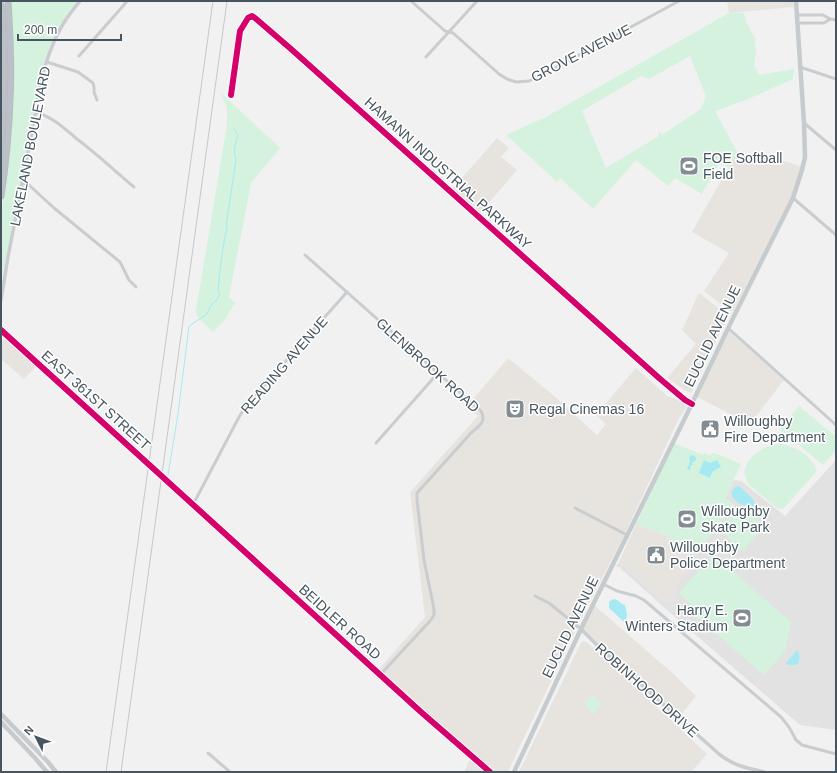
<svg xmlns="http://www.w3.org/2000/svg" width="837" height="773" font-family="Arial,sans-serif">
<rect width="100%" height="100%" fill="#f2f1f1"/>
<g fill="#e7e4df">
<path d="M727 1H793L794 7 729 13Z"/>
<path d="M497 138 509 148 501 157 517 170 480 213 452 189Z"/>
<path d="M737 152 788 162 802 167 792 196 733 311 728 310 704 291 729 253 692 232Z"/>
<path d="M699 293 728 316 691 393 686 391 667 378 696 344 682 330Z"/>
<path d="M729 331 784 380 750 424 697 397Z"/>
<path d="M5 335 37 365 24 379 1 359V345Z"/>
<path d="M508 358 553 395 597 435 606 424 596 415 636 368 667 396 689 404 678 420 622 540 586 609 517 752 508 772H494L378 670 425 617 410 492 478 416 467 406Z"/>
<path d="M636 524 667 536 694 558 677 585 674 598 672 602H667L662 600 619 562Z"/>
<path d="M594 605 677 677V678L696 696 679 717 582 629Z"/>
<path d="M583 641 586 642 597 651 707 754 691 772H519L581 643Z"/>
<path d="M471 757 488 772H464Z"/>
</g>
<path fill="#e3e2e3" d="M836 460V730L800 725 668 611 619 567H616L619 562 662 600 667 602H672L674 598 677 585 694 558 722 518 734 505 725 498 734 480 741 481 785 516Z"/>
<g fill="#d4f2dd" fill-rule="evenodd">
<path d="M10 1H77C61 20 51 42 43 65L1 284V212L7 177 11 139 13 100V33Z"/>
<path d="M729 13H744L747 24 755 38 756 53 754 65 759 75 794 69 793 79 746 100 715 111 737 152 728 167 719 163 702 194 675 178 668 186 636 160 593 209 560 178 557 182 506 135 544 118ZM690 56 706 96 701 109 662 135 658 130 659 136 606 168 582 111 641 76 649 79Z"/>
<path d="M220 92 280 148 251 183 229 297 235 303 224 321 213 332 197 316 196 310 227 125V107Z"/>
<path d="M799 406 836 437V450L823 465 780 429Z"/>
<path d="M674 443 703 455 704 453 709 455 714 453 741 464 725 498 733 504 694 558 667 536 636 524Z"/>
<path d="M780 444C796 447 812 455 817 471L783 509 777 508 748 484 744 472C746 468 747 463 749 460 757 450 768 445 780 444Z"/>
<path d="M738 515C750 515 755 517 765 524L744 550 740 551 718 527 725 520Z"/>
<path d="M713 554 791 622 785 651 764 675 693 614 697 610 680 594V592Z"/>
<path d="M592 695 602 704 593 715 590 712 591 710 584 704Z"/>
</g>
<g fill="#a5e9f3">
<path d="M692 455 695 456 696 459 695 461 692 463 693 465H691L690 470 687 469 689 465V463L690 462 689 459 690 456Z"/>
<path d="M704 460 710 463 708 468 710 463 717 460 721 467 713 471 710 478 699 473Z"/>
<path d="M739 486 753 499 755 504 754 506C746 508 733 502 731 493L735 487Z"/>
<path d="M614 599C619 600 620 604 625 605L627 614 626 621H623L609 608V602L610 601Z"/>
<path d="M797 650C800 655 800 659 798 664L793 665 785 664Z"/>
</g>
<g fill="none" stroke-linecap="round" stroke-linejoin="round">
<path stroke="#a5e9f3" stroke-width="1" d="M168 475 178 414 189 326 207 314 211 305 217 300 220 294 218 291C220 270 222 249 227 228L226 226 236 160C233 152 235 143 238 135L234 129"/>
<g stroke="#b6bcc1" stroke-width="7">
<g id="motorway">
<path d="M1 156 4 79 3 27"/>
<path d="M1 196C6 163 9 131 10 99 12 66 10 33 8 1"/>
</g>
</g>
<g stroke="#cacdd0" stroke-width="3">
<path d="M411 1 445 31 453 33 499 74 507 79 516 82 529 81 555 68 679 1"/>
<path d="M797 15H823L830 19 836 20"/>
<path d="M797 23H824L830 19"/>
<path d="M79 56 123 6 127 1"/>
<path d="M426 57 477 1"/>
<path d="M47 62 78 72 93 83 94 87V92L97 100"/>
<path d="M800 67 836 79"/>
<path d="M231 95 240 31 248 18 252 16 255 18 291 49 659 378 685 400 692 404"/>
<path d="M36 112C52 117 64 128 77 139 97 154 115 171 134 187"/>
<path d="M804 123 836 150"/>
<path d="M22 183 29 185 54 208 120 262 129 280 136 287"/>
<path d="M793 198 836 235"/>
<path d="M305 255 481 411C487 422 478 427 471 433L417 493V500L424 560 434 609V615L430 621 380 675"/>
<path d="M728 328 836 425"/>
<path d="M376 443 438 373"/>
<path d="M192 504 196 499 239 417 246 406 347 292"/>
<path d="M575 508 627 535"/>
<path d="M603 584 617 591 636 596 644 600 781 717 789 727 796 740 802 745 836 754"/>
<path d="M535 596 549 603 581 629"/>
<path d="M208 753 230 772"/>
</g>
<g stroke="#cacdd0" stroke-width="3.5">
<path d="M1 300 8 257 44 69C53 41 61 23 80 1"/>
<path d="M1 330 421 712 490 772"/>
<path d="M581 629 598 646 719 754C736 767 745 767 764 772"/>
</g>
<g stroke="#c6cbce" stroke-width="4.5">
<path d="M1 714 48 762 56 772"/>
<path d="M1 722 35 758 47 772"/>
<path d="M514 772 581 629 685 418 734 316 793 198 802 170 805 157 804 123 796 1"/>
</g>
<use href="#motorway" stroke="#bbc1c6" stroke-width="5"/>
<g stroke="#c5c7ca" stroke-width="1">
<path d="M106 772 213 1"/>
<path d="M121 772 227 1"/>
</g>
<g stroke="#b6bcc1" stroke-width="7" stroke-linecap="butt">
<path id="motorway-bridge" d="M1 3 3 27"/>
</g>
<use href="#motorway-bridge" stroke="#bbc1c6" stroke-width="5"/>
<g stroke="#fff" stroke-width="8">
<g id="cycleway">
<path d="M231 95 240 31 248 18 252 16 255 18 291 49 659 378 685 400 692 404"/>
<path d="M1 330 421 712 490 772"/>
</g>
</g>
<use href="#cycleway" stroke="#d6006c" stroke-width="6"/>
</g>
<defs>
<g id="stadium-square" transform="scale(1)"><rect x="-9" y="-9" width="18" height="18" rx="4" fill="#828c92" stroke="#fff"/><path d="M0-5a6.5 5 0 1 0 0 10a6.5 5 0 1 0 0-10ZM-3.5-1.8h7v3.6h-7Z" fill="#fff"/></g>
<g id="theatre-square" transform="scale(1)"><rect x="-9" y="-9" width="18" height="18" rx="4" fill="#828c92" stroke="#fff"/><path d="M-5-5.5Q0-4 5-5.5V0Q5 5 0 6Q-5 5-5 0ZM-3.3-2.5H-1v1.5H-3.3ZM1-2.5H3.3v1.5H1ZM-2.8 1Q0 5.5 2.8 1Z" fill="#fff"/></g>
<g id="civic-square" transform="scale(1)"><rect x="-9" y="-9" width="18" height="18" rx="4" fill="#828c92" stroke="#fff"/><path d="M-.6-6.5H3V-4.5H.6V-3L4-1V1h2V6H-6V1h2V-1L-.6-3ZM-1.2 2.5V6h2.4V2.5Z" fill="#fff"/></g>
</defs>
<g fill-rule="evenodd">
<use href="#stadium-square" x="689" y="166"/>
<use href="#theatre-square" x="515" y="409"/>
<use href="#civic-square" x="710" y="429"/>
<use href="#stadium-square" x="687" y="519"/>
<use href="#civic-square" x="656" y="555"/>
<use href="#stadium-square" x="742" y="618"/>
</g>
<g text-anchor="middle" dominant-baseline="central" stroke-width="3" stroke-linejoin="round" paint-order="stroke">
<g font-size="14" fill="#46555f" stroke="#fff">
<text transform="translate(581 53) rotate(-27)">GROVE AVENUE</text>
<text transform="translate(30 146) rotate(-79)">LAKELAND BOULEVARD</text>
<text transform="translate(448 173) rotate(42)">HAMANN INDUSTRIAL PARKWAY</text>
<text transform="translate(712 336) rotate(-64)">EUCLID AVENUE</text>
<text transform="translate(284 365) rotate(-49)">READING AVENUE</text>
<text transform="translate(428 365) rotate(42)">GLENBROOK ROAD</text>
<text transform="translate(96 400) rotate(42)">EAST 361ST STREET</text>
<text transform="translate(340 622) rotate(42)">BEIDLER ROAD</text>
<text transform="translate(570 627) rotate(-64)">EUCLID AVENUE</text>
<text transform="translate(647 690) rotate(42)">ROBINHOOD DRIVE</text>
</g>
<g font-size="14" fill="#46555f" stroke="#fff" text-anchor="start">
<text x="703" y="158">FOE Softball<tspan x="703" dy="16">Field</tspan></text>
<text x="529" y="409">Regal Cinemas 16</text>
<text x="724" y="421">Willoughby<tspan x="724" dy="16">Fire Department</tspan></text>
<text x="701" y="511">Willoughby<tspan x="701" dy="16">Skate Park</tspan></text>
<text x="670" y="547">Willoughby<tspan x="670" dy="16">Police Department</tspan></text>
<text x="728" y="610" text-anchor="end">Harry E.<tspan x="728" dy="16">Winters Stadium</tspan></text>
</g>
</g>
<rect width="837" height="773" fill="none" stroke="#46555f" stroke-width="4"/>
<g transform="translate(36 737) rotate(312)" stroke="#ffffff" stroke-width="3" paint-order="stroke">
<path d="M0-3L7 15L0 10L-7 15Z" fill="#46555f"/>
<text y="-6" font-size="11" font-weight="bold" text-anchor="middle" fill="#46555f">N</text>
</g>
<path d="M18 34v6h103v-6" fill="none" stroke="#46555f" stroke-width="2"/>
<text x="24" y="34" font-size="12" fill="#46555f" stroke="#ffffff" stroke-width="3" paint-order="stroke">200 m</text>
</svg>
